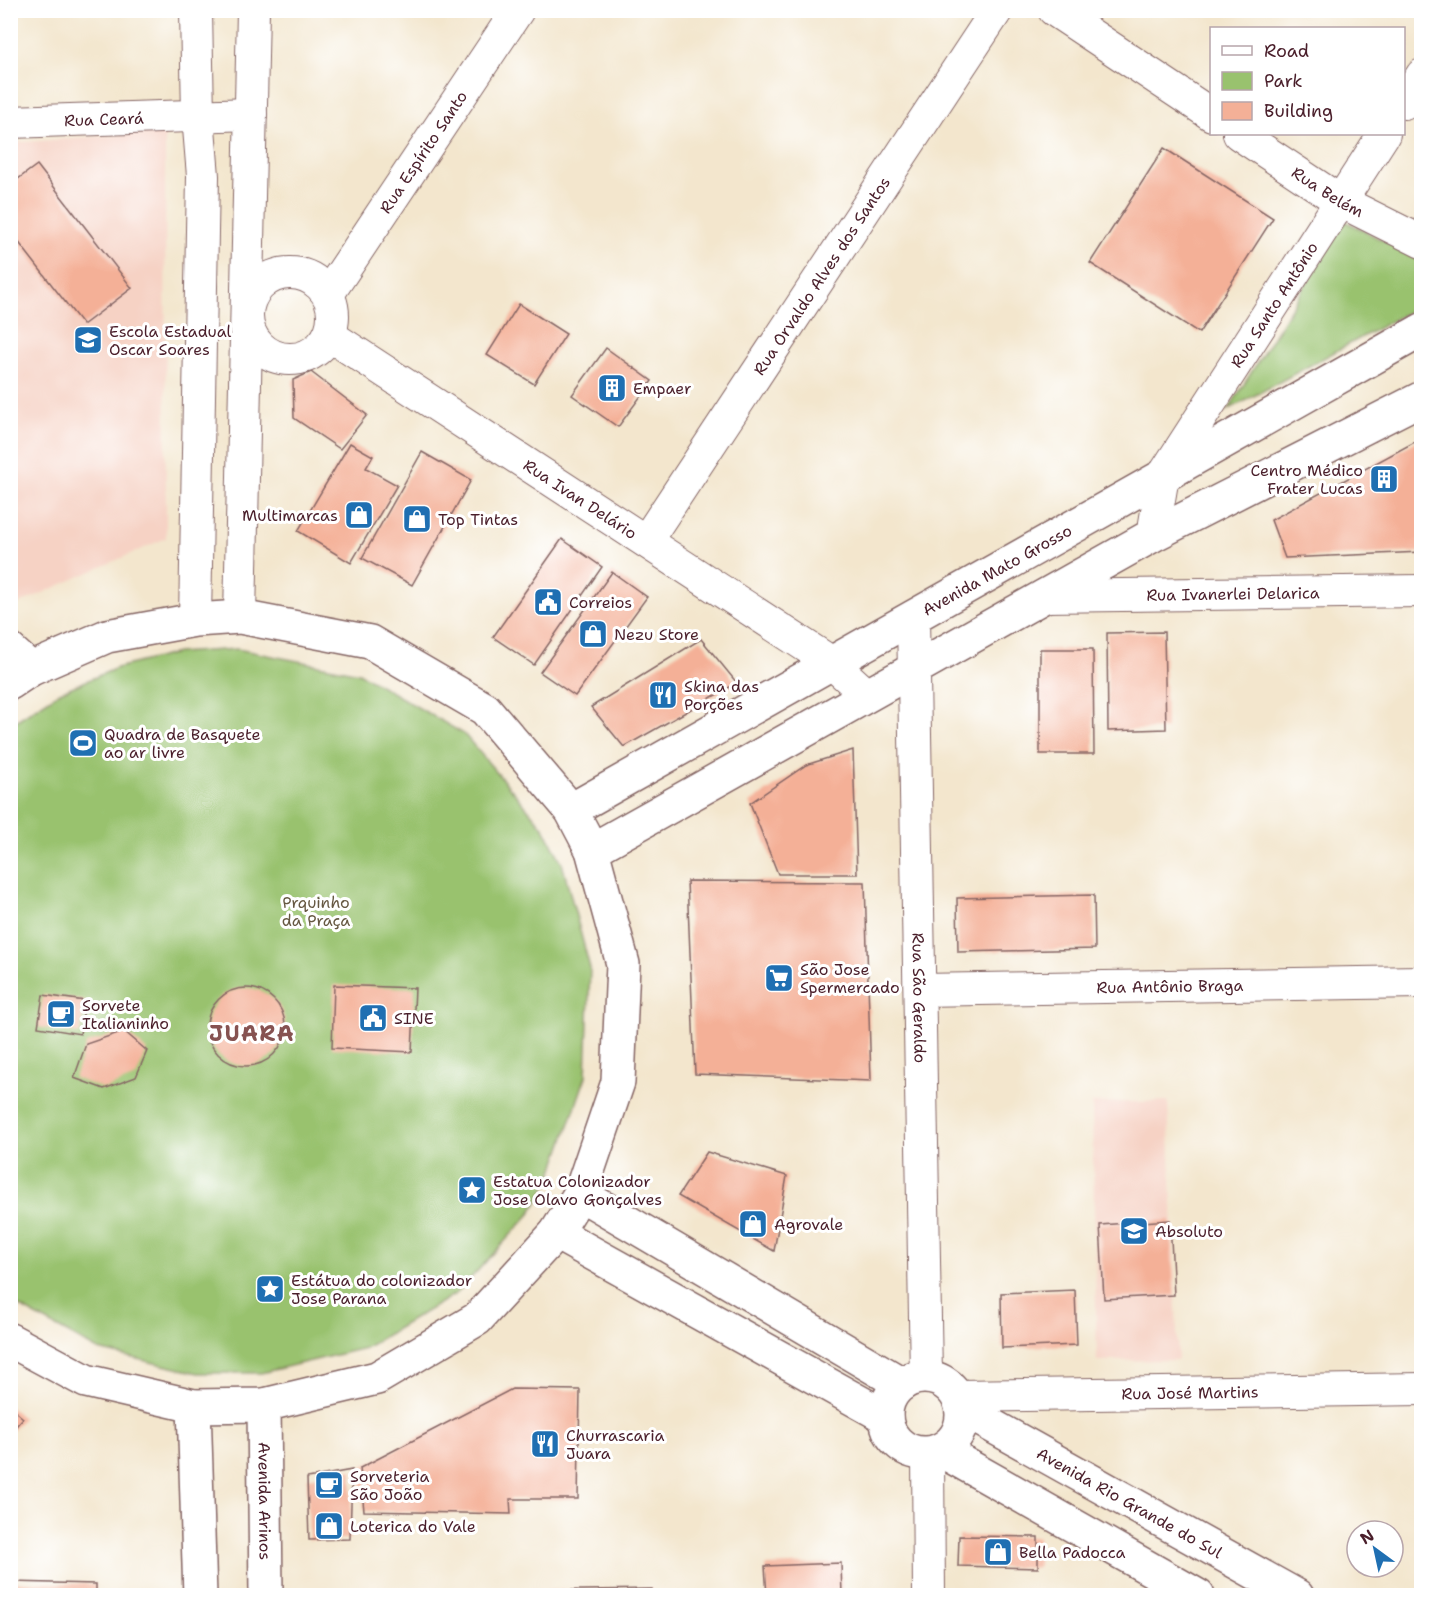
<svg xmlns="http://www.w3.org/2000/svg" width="1432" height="1606" font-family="'Shantell Sans',sans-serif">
<rect width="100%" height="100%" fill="#fff"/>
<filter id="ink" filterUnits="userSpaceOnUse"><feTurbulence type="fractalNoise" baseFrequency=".0167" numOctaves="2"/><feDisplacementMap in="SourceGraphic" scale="12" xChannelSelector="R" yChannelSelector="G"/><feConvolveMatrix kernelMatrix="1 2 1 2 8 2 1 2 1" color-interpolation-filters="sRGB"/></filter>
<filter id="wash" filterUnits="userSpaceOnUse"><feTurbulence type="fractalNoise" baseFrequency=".008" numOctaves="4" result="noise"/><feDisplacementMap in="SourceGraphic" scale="24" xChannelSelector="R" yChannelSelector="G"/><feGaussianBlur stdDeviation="1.35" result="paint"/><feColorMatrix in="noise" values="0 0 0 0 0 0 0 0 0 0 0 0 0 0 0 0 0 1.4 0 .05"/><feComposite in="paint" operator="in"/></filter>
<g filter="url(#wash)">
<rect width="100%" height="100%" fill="#f3e6cd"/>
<g fill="#f6d2c4">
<path d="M165 132 166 538 16 605 10 597V143Z"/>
<path d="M1168 1101 1178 1360 1097 1361 1092 1103Z"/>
</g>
<g fill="#99c26e" stroke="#72704c" stroke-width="1.5">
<path d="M1345 221 1421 260V305L1228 410Z"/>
<path d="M237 649 359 673 464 734 544 828 562 863 590 968 586 1076 550 1180 530 1214 457 1293 365 1348 261 1373H198L98 1350 11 1302V724L60 692 117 668 177 653Z"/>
</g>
<g id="blocks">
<g fill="#f4b097">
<path d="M1164 148 1273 218 1199 333 1090 263Z"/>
<path d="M37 165 132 288 83 325 10 231V185Z"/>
<path d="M519 304 566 334 534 384 487 355Z"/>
<path d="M606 348 652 381 618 427 572 395Z"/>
<path d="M311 372 367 415 340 449 294 418 293 380Z"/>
<path d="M1422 438V552L1285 558 1271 520Z"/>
<path d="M350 443 373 456 366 468 397 485 351 563 298 531Z"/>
<path d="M422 452 471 480 412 585 362 558Z"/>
<path d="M562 539 602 567 534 665 493 637Z"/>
<path d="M612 572 647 597 575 696 540 672Z"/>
<path d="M1164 632 1166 729 1108 731 1107 633Z"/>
<path d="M701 639 737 683 624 747 591 707Z"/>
<path d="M1040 649H1093L1094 754H1040Z"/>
<path d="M853 750 857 874H778L750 803 806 765Z"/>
<path d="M687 881 865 882 871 1081 695 1074Z"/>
<path d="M1094 895 1095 949 958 952 957 898Z"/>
<path d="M334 985 415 988 412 1052 332 1048Z"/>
<circle cx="246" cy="1027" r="39"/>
<path d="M43 995 85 1001 80 1034 38 1027Z"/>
<path d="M124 1031 147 1051 136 1077 104 1089 74 1078 86 1044Z"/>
<path d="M707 1152 787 1176 774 1251 678 1196Z"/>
<path d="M1170 1220 1174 1295 1104 1299 1100 1225Z"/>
<path d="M1075 1290 1077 1345 1002 1348 1001 1293Z"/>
<path d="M512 1389 580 1390 578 1499H510L511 1514 364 1511 360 1468Z"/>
<path d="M10 1407 23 1418 10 1433Z"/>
<path d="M352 1470 350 1539 309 1540 307 1478Z"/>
<path d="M959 1536 1038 1537V1568L958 1566Z"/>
<path d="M841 1563 842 1596H767L765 1566Z"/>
<path d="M10 1582 96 1584V1596H10Z"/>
<path d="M652 1589V1596H521V1591Z"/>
</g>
</g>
</g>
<g filter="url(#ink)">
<use href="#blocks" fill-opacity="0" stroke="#856564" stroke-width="1.5"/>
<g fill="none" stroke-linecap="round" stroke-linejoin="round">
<g stroke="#856564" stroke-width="34">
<g id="street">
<path d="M1054 10 1212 115"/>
<path d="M1404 103 1422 75"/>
<path id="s1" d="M10 122 251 114"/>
<path id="s2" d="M1239 134 1340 201 1422 242"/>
<circle cx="290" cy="316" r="43"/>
<path id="s3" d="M328 294 518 10"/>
<path id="s4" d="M329 335 832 663 867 695"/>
<path id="s5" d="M1153 535 1163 476 1384 134"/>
<path id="s6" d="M646 541 997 10"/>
<path id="s7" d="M1044 596 1422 591"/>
<path d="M240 617 253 10"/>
<path id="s8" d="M913 617 926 1377"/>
<path d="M195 620 203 176 198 116 196 10"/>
<path id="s9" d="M920 990 1422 982"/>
<path id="s10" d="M958 1396 1422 1389"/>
<path d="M928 1453 929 1596"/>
</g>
</g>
<g stroke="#856564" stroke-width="36">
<g id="secondary">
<path d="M10 650 31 669"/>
<path d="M10 683 31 669 107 636 195 620 240 617 370 642 485 709 571 810 592 850 623 964 618 1082 580 1194 556 1233 477 1319 377 1378 264 1405 194 1406 86 1381 10 1340"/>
<path id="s11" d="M571 810 1422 330"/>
<path d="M592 850 1153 535 1422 398"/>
<path d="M580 1194 902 1384"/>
<path d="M556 1233 886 1417"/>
<circle cx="924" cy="1415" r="38"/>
<path id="s12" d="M264 1405 266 1596"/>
<path d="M194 1406 200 1596"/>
<path id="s13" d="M962 1409 1297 1596"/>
<path d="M940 1450 1198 1596"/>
</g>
</g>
<use href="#street" stroke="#fff" stroke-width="32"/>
<use href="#secondary" stroke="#fff" stroke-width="33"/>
</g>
</g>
<defs>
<g id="school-square" transform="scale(1.5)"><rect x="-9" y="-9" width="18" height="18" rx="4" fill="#1f6fb2" stroke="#fff"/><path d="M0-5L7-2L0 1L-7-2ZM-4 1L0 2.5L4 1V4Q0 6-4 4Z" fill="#fff"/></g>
<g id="building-square" transform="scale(1.5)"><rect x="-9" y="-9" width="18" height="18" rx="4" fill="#1f6fb2" stroke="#fff"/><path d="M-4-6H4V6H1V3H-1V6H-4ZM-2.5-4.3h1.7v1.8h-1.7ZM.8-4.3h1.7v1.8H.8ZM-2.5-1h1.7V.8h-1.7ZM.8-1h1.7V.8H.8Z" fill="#fff"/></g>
<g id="shop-square" transform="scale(1.5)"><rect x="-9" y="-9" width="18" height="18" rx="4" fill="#1f6fb2" stroke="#fff"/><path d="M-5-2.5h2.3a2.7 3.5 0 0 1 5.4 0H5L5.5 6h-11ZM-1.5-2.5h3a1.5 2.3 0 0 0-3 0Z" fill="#fff"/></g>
<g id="civic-square" transform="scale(1.5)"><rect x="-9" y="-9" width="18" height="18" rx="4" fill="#1f6fb2" stroke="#fff"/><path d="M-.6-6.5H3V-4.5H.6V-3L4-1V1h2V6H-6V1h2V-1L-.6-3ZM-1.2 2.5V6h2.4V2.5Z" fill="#fff"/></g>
<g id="restaurant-square" transform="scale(1.5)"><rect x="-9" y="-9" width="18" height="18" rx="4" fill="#1f6fb2" stroke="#fff"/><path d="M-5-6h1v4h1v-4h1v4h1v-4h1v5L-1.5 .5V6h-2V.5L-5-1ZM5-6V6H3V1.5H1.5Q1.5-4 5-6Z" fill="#fff"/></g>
<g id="stadium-square" transform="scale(1.5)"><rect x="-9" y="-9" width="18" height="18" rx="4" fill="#1f6fb2" stroke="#fff"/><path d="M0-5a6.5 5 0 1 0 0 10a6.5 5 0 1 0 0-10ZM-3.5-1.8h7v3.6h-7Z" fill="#fff"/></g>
<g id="supermarket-square" transform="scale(1.5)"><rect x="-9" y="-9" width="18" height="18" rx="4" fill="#1f6fb2" stroke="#fff"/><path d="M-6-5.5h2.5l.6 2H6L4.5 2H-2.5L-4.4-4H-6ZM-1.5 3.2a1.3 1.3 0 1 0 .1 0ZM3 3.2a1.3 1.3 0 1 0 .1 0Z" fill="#fff"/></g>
<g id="cafe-square" transform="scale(1.5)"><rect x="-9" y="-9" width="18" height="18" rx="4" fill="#1f6fb2" stroke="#fff"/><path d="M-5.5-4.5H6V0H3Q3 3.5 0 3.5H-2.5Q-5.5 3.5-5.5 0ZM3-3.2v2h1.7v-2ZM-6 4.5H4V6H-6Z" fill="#fff"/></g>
<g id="sight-square" transform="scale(1.5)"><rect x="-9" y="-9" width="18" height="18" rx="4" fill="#1f6fb2" stroke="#fff"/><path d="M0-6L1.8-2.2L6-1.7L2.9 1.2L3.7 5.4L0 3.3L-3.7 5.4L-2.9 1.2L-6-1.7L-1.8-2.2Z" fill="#fff"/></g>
<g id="university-square" transform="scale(1.5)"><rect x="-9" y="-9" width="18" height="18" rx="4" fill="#1f6fb2" stroke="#fff"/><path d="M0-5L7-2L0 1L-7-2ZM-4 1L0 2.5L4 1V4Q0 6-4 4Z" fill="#fff"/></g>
</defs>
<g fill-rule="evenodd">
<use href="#school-square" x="88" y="340"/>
<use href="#building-square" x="612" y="388"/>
<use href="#building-square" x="1384" y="479"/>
<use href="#shop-square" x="359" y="515"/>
<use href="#shop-square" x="417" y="519"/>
<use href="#civic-square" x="548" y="602"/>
<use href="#shop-square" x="593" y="634"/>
<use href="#restaurant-square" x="663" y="695"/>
<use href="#stadium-square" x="83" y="743"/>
<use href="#supermarket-square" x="779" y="978"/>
<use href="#cafe-square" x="61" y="1014"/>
<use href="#civic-square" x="373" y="1018"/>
<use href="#sight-square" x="472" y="1190"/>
<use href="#shop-square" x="753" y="1224"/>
<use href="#university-square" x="1134" y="1231"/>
<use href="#sight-square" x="270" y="1289"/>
<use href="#restaurant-square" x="545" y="1444"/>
<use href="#cafe-square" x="329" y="1485"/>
<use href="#shop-square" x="329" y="1526"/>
<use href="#shop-square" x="998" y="1552"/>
</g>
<g text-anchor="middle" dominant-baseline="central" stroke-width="6" stroke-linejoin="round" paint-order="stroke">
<g font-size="16" fill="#4a1f2b" stroke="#fff">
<text stroke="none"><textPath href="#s1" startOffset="94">Rua Ceará</textPath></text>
<text stroke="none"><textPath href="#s3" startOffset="171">Rua Espírito Santo</textPath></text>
<text stroke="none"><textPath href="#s2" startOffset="106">Rua Belém</textPath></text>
<text stroke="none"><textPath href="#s6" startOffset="318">Rua Orvaldo Alves dos Santos</textPath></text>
<text stroke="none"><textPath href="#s5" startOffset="264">Rua Santo Antônio</textPath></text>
<text stroke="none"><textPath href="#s4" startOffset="300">Rua Ivan Delário</textPath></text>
<text stroke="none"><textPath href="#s11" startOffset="489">Avenida Mato Grosso</textPath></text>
<text stroke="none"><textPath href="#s7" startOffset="189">Rua Ivanerlei Delarica</textPath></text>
<text stroke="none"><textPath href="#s9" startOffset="250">Rua Antônio Braga</textPath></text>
<text stroke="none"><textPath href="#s8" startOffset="381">Rua São Geraldo</textPath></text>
<text stroke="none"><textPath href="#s10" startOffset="232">Rua José Martins</textPath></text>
<text stroke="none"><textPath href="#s12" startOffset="96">Avenida Arinos</textPath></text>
<text stroke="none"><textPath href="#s13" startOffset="192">Avenida Rio Grande do Sul</textPath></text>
</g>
<g font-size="16" fill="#4a1f2b" stroke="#fff" text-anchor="start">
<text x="109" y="331">Escola Estadual<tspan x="109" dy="18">Oscar Soares</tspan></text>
<text x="633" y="388">Empaer</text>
<text x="1363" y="470" text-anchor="end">Centro Médico<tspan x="1363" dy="18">Frater Lucas</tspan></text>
<text x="338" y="515" text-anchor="end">Multimarcas</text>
<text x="438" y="519">Top Tintas</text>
<text x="569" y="602">Correios</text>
<text x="614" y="634">Nezu Store</text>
<text x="684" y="686">Skina das<tspan x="684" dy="18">Porções</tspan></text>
<text x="104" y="734">Quadra de Basquete<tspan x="104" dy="18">ao ar livre</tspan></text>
<text x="800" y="969">São Jose<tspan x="800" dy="18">Spermercado</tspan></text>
<text x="82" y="1005">Sorvete<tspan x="82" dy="18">Italianinho</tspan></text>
<text x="394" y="1018">SINE</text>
<text x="493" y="1181">Estatua Colonizador<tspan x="493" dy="18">Jose Olavo Gonçalves</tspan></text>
<text x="774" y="1224">Agrovale</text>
<text x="1155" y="1231">Absoluto</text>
<text x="291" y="1280">Estátua do colonizador<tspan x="291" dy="18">Jose Parana</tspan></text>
<text x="566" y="1435">Churrascaria<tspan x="566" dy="18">Juara</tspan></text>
<text x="350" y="1476">Sorveteria<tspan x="350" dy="18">São João</tspan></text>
<text x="350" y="1526">Loterica do Vale</text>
<text x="1019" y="1552">Bella Padocca</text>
</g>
<g font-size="16" fill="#665842" stroke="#fff">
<text x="316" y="902">Prquinho<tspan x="316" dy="18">da Praça</tspan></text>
</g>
<g font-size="22" font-weight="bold" letter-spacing="1.5" fill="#865251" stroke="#fff">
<text x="252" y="1033">JUARA</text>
</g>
</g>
<rect width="1432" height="1606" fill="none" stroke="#fff" stroke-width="36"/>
<rect x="1210" y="27" width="195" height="108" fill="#ffffff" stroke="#b7a5aa" stroke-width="1.5"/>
<rect x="1222" y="46" width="30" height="9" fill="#ffffff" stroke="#b7a5aa" stroke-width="1.5"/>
<text x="1264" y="57" font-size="18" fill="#4a1f2b">Road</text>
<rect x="1222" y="72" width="30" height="18" fill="#99c26e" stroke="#b7a5aa" stroke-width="1.5"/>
<text x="1264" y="87" font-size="18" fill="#4a1f2b">Park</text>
<rect x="1222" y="102" width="30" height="18" fill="#f4b097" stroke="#b7a5aa" stroke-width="1.5"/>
<text x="1264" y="117" font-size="18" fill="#4a1f2b">Building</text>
<g transform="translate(1375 1549) rotate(327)"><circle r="28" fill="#ffffff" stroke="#b7a5aa" stroke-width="1.5"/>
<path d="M0-4.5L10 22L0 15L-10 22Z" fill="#1f6fb2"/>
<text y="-9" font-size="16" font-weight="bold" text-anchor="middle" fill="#4a1f2b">N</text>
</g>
</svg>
